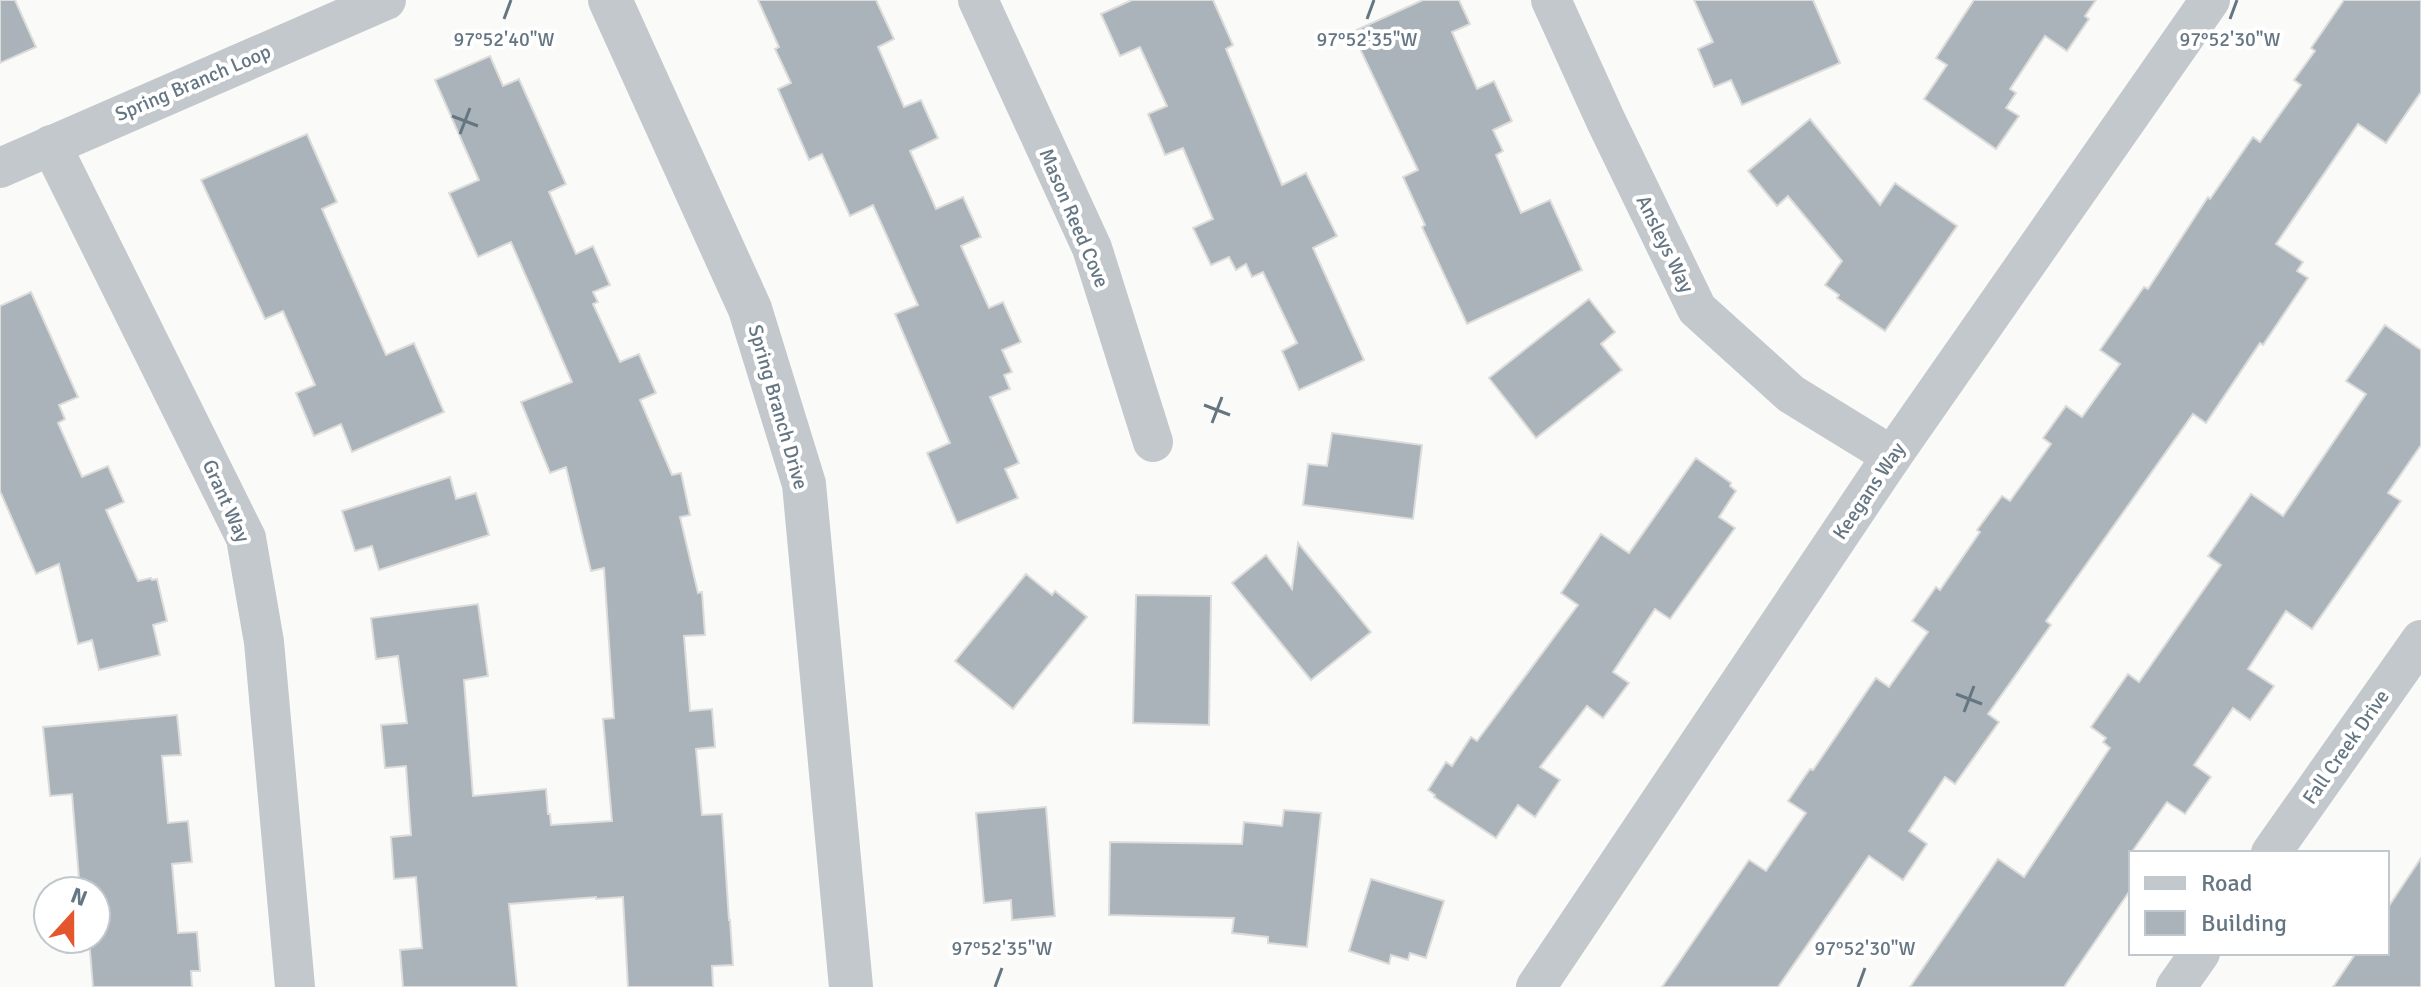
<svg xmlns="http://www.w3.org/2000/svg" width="2421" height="987" font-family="Signika,sans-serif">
<rect width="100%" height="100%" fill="#fafaf8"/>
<g fill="#aab3b9" stroke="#dcdcda" stroke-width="2">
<path d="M0 0H15L36 47 0 63Z"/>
<path d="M758 0H876L894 39 878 47 904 107 921 100 938 138 910 151 936 209 963 197 981 237 961 246 989 308 1003 302 1021 342 1002 350 1012 372 1004 375 1010 389 990 397 1019 463 1005 469 1018 498 957 523 927 453 950 443 895 314 918 305 873 205 850 216 822 154 809 160 778 89 791 83 775 49 779 47Z"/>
<path d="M1132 0H1213L1233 45 1226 49 1282 185 1306 173 1337 236 1313 248 1364 360 1299 390 1282 351 1297 343 1263 272 1252 277 1246 264 1236 270 1229 257 1211 265 1193 228 1213 219 1183 148 1165 155 1148 114 1167 106 1140 47 1120 56 1101 14Z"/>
<path d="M1423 0H1459L1470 24 1452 32 1477 89 1494 81 1512 121 1493 130 1503 151 1496 155 1521 213 1550 200 1582 270 1467 324 1422 227 1425 225 1403 177 1418 170 1352 32Z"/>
<path d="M1694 0H1813L1840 63 1742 105 1731 80 1714 87 1698 49 1713 42Z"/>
<path d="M1974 0H2096L2085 16 2089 19 2067 51 2045 36 2010 89 2016 93 2006 108 2019 116 1996 149 1924 99 1947 65 1936 58Z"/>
<path d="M2344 0H2421V92L2386 143 2358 124 2276 244 2303 262 2297 271 2308 278 2263 345 2260 343 2206 423 2193 414 2046 621 2051 625 1988 714 1999 722 1955 784 1945 777 1909 831 1927 844 1903 880 1869 856 1778 987H1662L1749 860 1766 871 1806 813 1788 801 1810 769 1813 770 1876 678 1889 687 1928 632 1912 621 1936 587 1940 590 1980 532 1977 530 2002 496 2010 501 2051 444 2043 438 2066 406 2082 417 2120 364 2100 350 2144 287 2148 289 2208 197 2210 199 2253 137 2260 142 2301 85 2294 80 2315 51 2311 48Z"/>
<path d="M490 56 503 86 519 79 566 184 549 192 576 254 593 246 610 285 593 292 598 302 593 304 620 362 639 354 656 393 640 400 672 475 681 473 690 515 680 517 698 593 702 592 705 635 684 636 690 711 712 709 715 747 696 749 702 815 722 814 729 920H730L733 965 712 966 713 987H628L623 897 596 899V897L509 904 517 987H403L400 950 422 948 416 877 394 879 391 837 411 835 406 766 385 768 381 725 407 723 398 656 376 659 371 618 478 604 488 676 464 680 473 796 546 789 548 814H550L551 825 612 821 603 719 614 718 604 568 591 571 566 467 550 473 521 402 572 382 511 242 478 257 449 193 479 180 435 80Z"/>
<path d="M1810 119 1880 205 1895 183 1957 226 1885 331 1837 298 1839 295 1825 285 1842 261 1788 196 1777 206 1748 171Z"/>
<path d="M307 134 337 202 322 209 386 355 414 343 444 412 352 452 341 424 314 436 296 393 315 385 283 311 265 319 201 180Z"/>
<path d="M31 292 78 397 59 405 65 419 58 423 82 477 108 466 124 502 106 510 138 581 151 578 152 580 157 579 167 621 153 625 160 655 99 670 92 640 78 644 59 564 36 574 0 491V306Z"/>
<path d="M1589 299 1615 332 1601 344 1622 370 1536 438 1489 378Z"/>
<path d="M2385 325 2421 350V445L2388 493 2401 501 2312 629 2286 611 2248 669 2274 686 2250 720 2233 708 2194 765 2211 777 2185 814 2167 802 2131 853V889L2064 987H1910L1998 859 2024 877 2110 748 2103 742 2106 738 2091 727 2128 674 2139 682 2221 565 2208 556 2251 494 2283 516 2366 394 2346 381Z"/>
<path d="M1332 433 1422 445 1413 519 1303 505 1308 464 1327 466Z"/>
<path d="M1696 458 1731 483 1730 486 1736 491 1719 517 1735 528 1670 619 1655 609 1613 672 1629 683 1603 718 1587 706 1540 767 1560 780 1535 817 1518 805 1496 838 1434 797 1435 795 1428 790 1446 762 1452 766 1471 737 1477 741 1578 605 1561 593 1601 534 1629 553Z"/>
<path d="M450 477 456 499 476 493 489 535 379 570 372 546 355 551 342 511Z"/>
<path d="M1298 543 1371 632 1311 680 1232 583 1266 555 1292 589Z"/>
<path d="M1026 574 1052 595 1055 591 1087 617 1013 709 955 661Z"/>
<path d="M1136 595 1211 596 1209 725 1133 723Z"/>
<path d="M177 715 181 755 162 756 168 823 188 821 192 862 172 864 178 933 197 932 200 971H191L192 987H93L89 939H96V891H80L72 794 50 796 43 727Z"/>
<path d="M1046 807 1055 916 1012 920 1011 900 984 903 976 813Z"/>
<path d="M1284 810 1321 813 1307 947 1268 943V937L1232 933 1234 918 1109 915 1110 842 1242 844 1244 822 1282 826Z"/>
<path d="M2421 858V987H2333L2356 953H2387V909Z"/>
<path d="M1371 879 1444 901 1426 958 1410 953 1408 960 1391 955 1389 964 1349 951Z"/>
</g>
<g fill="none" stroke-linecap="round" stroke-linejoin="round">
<g stroke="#c3c8cc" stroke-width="40">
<path d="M978 0 1092 248 1153 442"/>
<path d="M1551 0 1606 121 1697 309 1791 394 1892 456"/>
<path d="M51 145 246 538 264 642 295 987"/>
<path d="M0 168 386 0"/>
<path d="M2271 853 2421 640"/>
<path d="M1536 987 1892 456 2210 0"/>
<path d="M2176 987 2200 953"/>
</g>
<path stroke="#c3c8cc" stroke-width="44" d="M610 0 750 309 804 484 851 987"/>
</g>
<path fill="none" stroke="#657683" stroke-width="3" d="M504 19 511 0M1367 19 1374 0M2230 19 2237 0M452 116 478 126M460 134 470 108M1204 405 1230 415M1212 423 1222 397M1956 694 1982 704M1964 712 1974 686M995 987 1002 968M1858 987 1865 968"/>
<g text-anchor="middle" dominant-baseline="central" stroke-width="8" stroke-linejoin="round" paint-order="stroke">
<g font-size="20" fill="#657683" stroke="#fff">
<text transform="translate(193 83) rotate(-23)">Spring Branch Loop</text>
<text transform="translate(1074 218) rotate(67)">Mason Reed Cove</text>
<text transform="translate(1665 244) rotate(64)">Ansleys Way</text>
<text transform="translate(778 407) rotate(74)">Spring Branch Drive</text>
<text transform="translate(1869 491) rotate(-56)">Keegans Way</text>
<text transform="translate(226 501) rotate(66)">Grant Way</text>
<text transform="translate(2346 747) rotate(-55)">Fall Creek Drive</text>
</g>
</g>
<g font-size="20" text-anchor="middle" fill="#657683" stroke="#fff" stroke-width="8" stroke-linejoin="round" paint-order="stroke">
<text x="2230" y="46">97°52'30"W</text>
<text x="504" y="46">97°52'40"W</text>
<text x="1367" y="46">97°52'35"W</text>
<text x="1002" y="955">97°52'35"W</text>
<text x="1865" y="955">97°52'30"W</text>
</g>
<rect x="2129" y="851" width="260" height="104" fill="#ffffff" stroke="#c1c8cd" stroke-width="2"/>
<rect x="2145" y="877" width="40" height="12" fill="#c3c8cc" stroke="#c1c8cd" stroke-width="2"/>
<text x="2201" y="891" font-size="24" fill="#657683">Road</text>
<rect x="2145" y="911" width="40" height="24" fill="#aab3b9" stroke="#c1c8cd" stroke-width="2"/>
<text x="2201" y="931" font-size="24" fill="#657683">Building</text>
<g transform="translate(72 915) rotate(21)"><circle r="38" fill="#ffffff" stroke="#c1c8cd" stroke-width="2"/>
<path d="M0-6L14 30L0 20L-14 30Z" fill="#e4572e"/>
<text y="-12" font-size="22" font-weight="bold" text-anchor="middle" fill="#657683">N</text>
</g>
</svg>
